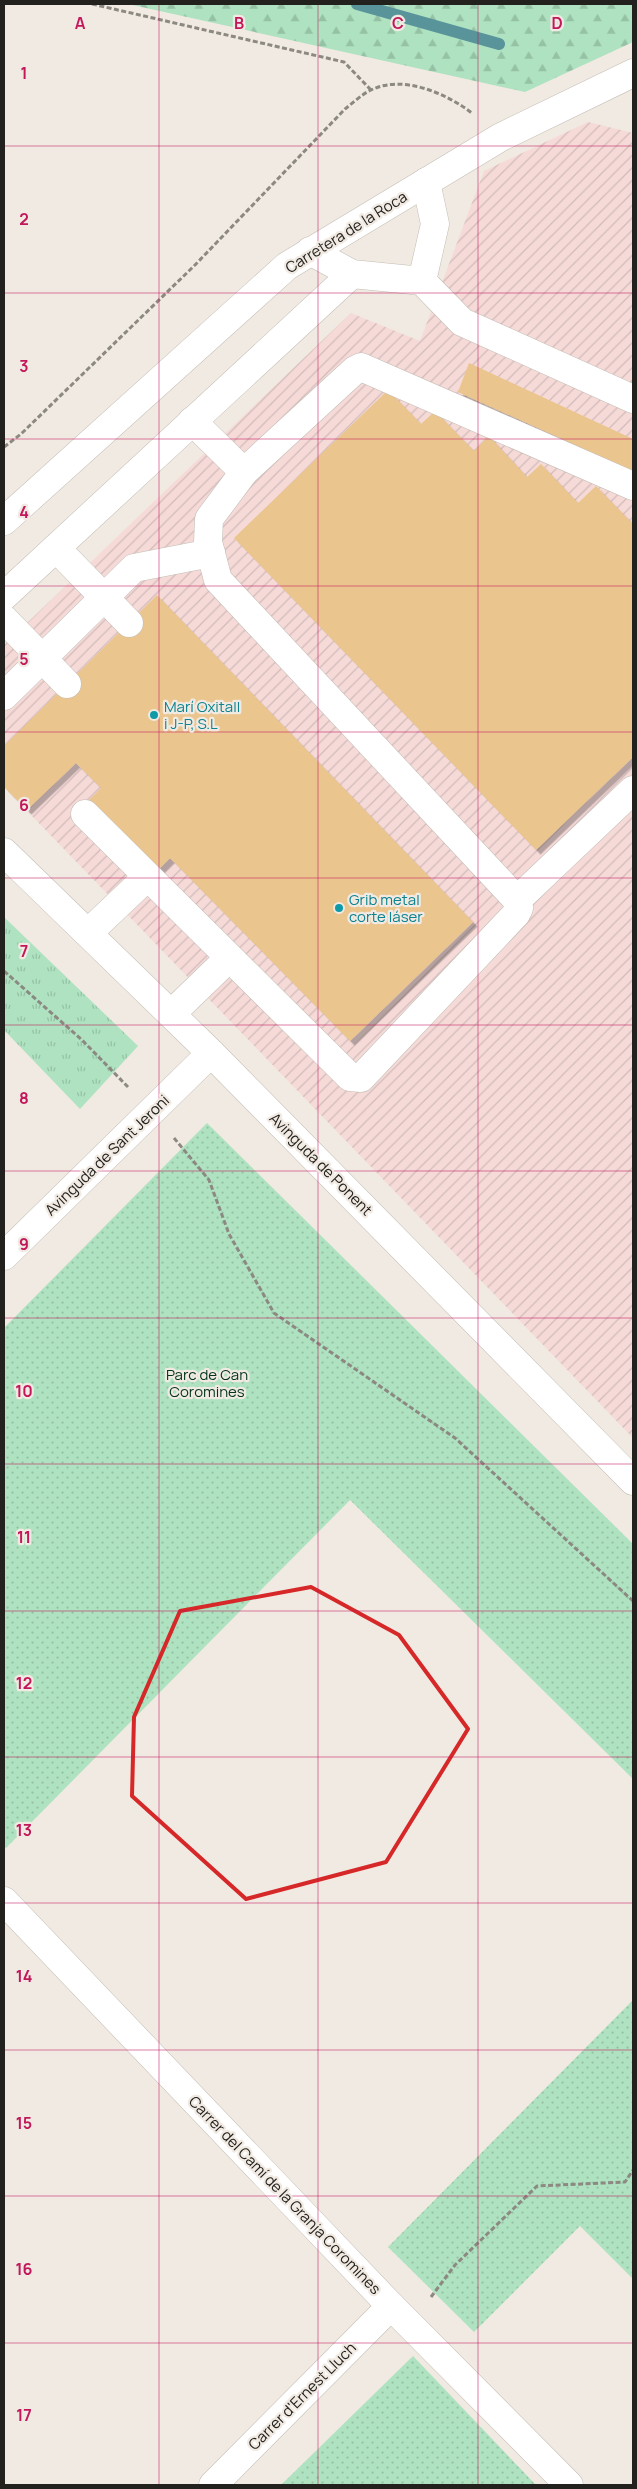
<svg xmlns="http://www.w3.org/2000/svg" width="637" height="2489" font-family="Manrope,sans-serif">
<defs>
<pattern id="industrial-furrows" width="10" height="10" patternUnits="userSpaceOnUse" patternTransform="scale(1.25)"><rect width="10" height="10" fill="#f5dad8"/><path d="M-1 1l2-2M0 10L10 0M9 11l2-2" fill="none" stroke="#d2bbb9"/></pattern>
<pattern id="grass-tufts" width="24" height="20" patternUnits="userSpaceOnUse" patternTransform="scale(1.25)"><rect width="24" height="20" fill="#aee2c0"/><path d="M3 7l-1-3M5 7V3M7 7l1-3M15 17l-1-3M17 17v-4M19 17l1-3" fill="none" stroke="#95c2a5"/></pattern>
<pattern id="forest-firs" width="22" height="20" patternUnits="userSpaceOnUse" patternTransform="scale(1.25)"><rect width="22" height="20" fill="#aee2c0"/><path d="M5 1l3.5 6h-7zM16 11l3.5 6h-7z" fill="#95c2a5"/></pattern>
<pattern id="park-dots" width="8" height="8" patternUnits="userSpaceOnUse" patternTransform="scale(1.25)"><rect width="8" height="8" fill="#aee2c0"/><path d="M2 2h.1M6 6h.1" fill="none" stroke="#95c2a5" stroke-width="1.8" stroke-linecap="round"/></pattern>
<filter id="shadow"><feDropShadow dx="4.5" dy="4.5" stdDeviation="0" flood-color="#0004"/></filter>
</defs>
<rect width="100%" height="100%" fill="#f1eae2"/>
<path fill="url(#industrial-furrows)" d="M588 122 633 133V1438L4 787V645L351 313 420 341 484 171Z"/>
<path fill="url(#grass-tufts)" d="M4 917 138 1046 80 1109 4 1030Z"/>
<path fill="url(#forest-firs)" d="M128 4H633V42L525 92Z"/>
<g fill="url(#park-dots)">
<path d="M207 1123 633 1544V1779L350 1500 6 1848 4 1846V1328Z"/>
<path d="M633 2000V2279L580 2226 474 2332 388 2247Z"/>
<path d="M413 2356 536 2485H281Z"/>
</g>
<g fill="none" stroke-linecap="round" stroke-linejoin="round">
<path stroke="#59949b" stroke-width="12" d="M357 4 499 44"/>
</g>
<g fill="#ebc58e" filter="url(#shadow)">
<path d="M469 363 633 439V471L458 392Z"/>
<path d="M388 390 421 424 435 411 474 451 489 436 527 477 541 464 578 503 596 486 632 523 633 522V757L536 850 234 538Z"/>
<path d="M157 595 473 922 350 1041 170 858 144 884 75 814 101 788 76 763 27 810 4 787V746Z"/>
</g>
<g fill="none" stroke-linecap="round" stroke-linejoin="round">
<g stroke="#c3bdb4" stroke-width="29">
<g id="minor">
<path d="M310 251 352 274 422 281 462 322 633 399"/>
<path d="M422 281 435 224 426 182"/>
<path d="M192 421 244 472"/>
<path d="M4 521 287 266 501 137 633 73"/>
<path d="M56 548 129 623"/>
<path d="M4 596 352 274"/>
<path d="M4 619 67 684"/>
<path d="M4 696 134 568 211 553"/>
<path d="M85 814 350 1077 361 1078 516 914 519 908 517 900 218 580 208 542 209 519 244 472 355 370 361 367 633 486"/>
<path d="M4 852 211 1053 633 1481"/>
<path d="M517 900 633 790"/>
<path d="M88 933 147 877"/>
<path d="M171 1014 229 958"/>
<path d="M4 1256 211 1053"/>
<path d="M4 1901 391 2306 569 2485"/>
<path d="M213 2485 391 2306"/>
</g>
</g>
<g stroke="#8c8882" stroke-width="3" stroke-dasharray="5 2.5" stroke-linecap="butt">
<path d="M92 4 344 62 371 90"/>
<path d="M4 447 21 434 195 265 345 109C353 103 362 94 371 90 403 74 448 94 473 114"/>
<path d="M4 971 82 1040 128 1087"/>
<path d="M174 1138 209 1180 229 1234 274 1313 455 1438 633 1601"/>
<path d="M431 2297 455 2265 537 2186 625 2182 633 2170"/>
</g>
<use href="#minor" stroke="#fff" stroke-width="28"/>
</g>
<path fill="none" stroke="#d62828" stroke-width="4" stroke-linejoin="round" d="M311 1587 399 1635 468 1729 386 1862 246 1899 132 1796 134 1717 180 1611Z"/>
<path fill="none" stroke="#c2185b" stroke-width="1" stroke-opacity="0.55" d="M159 4V2485M318 4V2485M478 4V2485M4 146H633M4 293H633M4 439H633M4 586H633M4 732H633M4 878H633M4 1025H633M4 1171H633M4 1318H633M4 1464H633M4 1611H633M4 1757H633M4 1903H633M4 2050H633M4 2196H633M4 2343H633"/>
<g fill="#0f9aa8" stroke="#f1eae2" stroke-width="2">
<circle cx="154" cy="715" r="5"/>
<circle cx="339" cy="908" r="5"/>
</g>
<g text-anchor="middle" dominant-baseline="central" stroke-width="4.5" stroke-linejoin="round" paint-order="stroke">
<g font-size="15" fill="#23211e" stroke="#f1eae2">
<text transform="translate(346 232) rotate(-32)">Carretera de la Roca</text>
<text transform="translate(107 1155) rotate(-44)">Avinguda de Sant Jeroni</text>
<text transform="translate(321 1164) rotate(45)">Avinguda de Ponent</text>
<text transform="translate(285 2195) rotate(46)">Carrer del Camí de la Granja Coromines</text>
<text transform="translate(302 2396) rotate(-45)">Carrer d'Ernest Lluch</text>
</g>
<g font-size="15" fill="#0d838f" stroke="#f1eae2" text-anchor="start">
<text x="164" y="706">Marí Oxitall<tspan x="164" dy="17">i J-P, S.L</tspan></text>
<text x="349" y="899">Grib metal<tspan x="349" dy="17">corte láser</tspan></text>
</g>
<g font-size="15" fill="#02351c" stroke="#f1eae2">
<text x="207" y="1374">Parc de Can<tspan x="207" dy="17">Coromines</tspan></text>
</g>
</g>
<g font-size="16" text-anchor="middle" font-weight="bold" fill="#c2185b" stroke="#f1eae2" stroke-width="4.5" stroke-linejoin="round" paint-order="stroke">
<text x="80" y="29">A</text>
<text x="239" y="29">B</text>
<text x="398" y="29">C</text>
<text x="557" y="29">D</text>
<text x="24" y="79">1</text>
<text x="24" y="225">2</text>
<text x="24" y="372">3</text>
<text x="24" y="518">4</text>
<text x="24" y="665">5</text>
<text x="24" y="811">6</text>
<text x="24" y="957">7</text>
<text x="24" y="1104">8</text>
<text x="24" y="1250">9</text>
<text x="24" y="1397">10</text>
<text x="24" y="1543">11</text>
<text x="24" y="1689">12</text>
<text x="24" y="1836">13</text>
<text x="24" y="1982">14</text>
<text x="24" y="2129">15</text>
<text x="24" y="2275">16</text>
<text x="24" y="2421">17</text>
</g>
<rect width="637" height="2489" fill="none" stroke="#23211e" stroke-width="10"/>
</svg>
